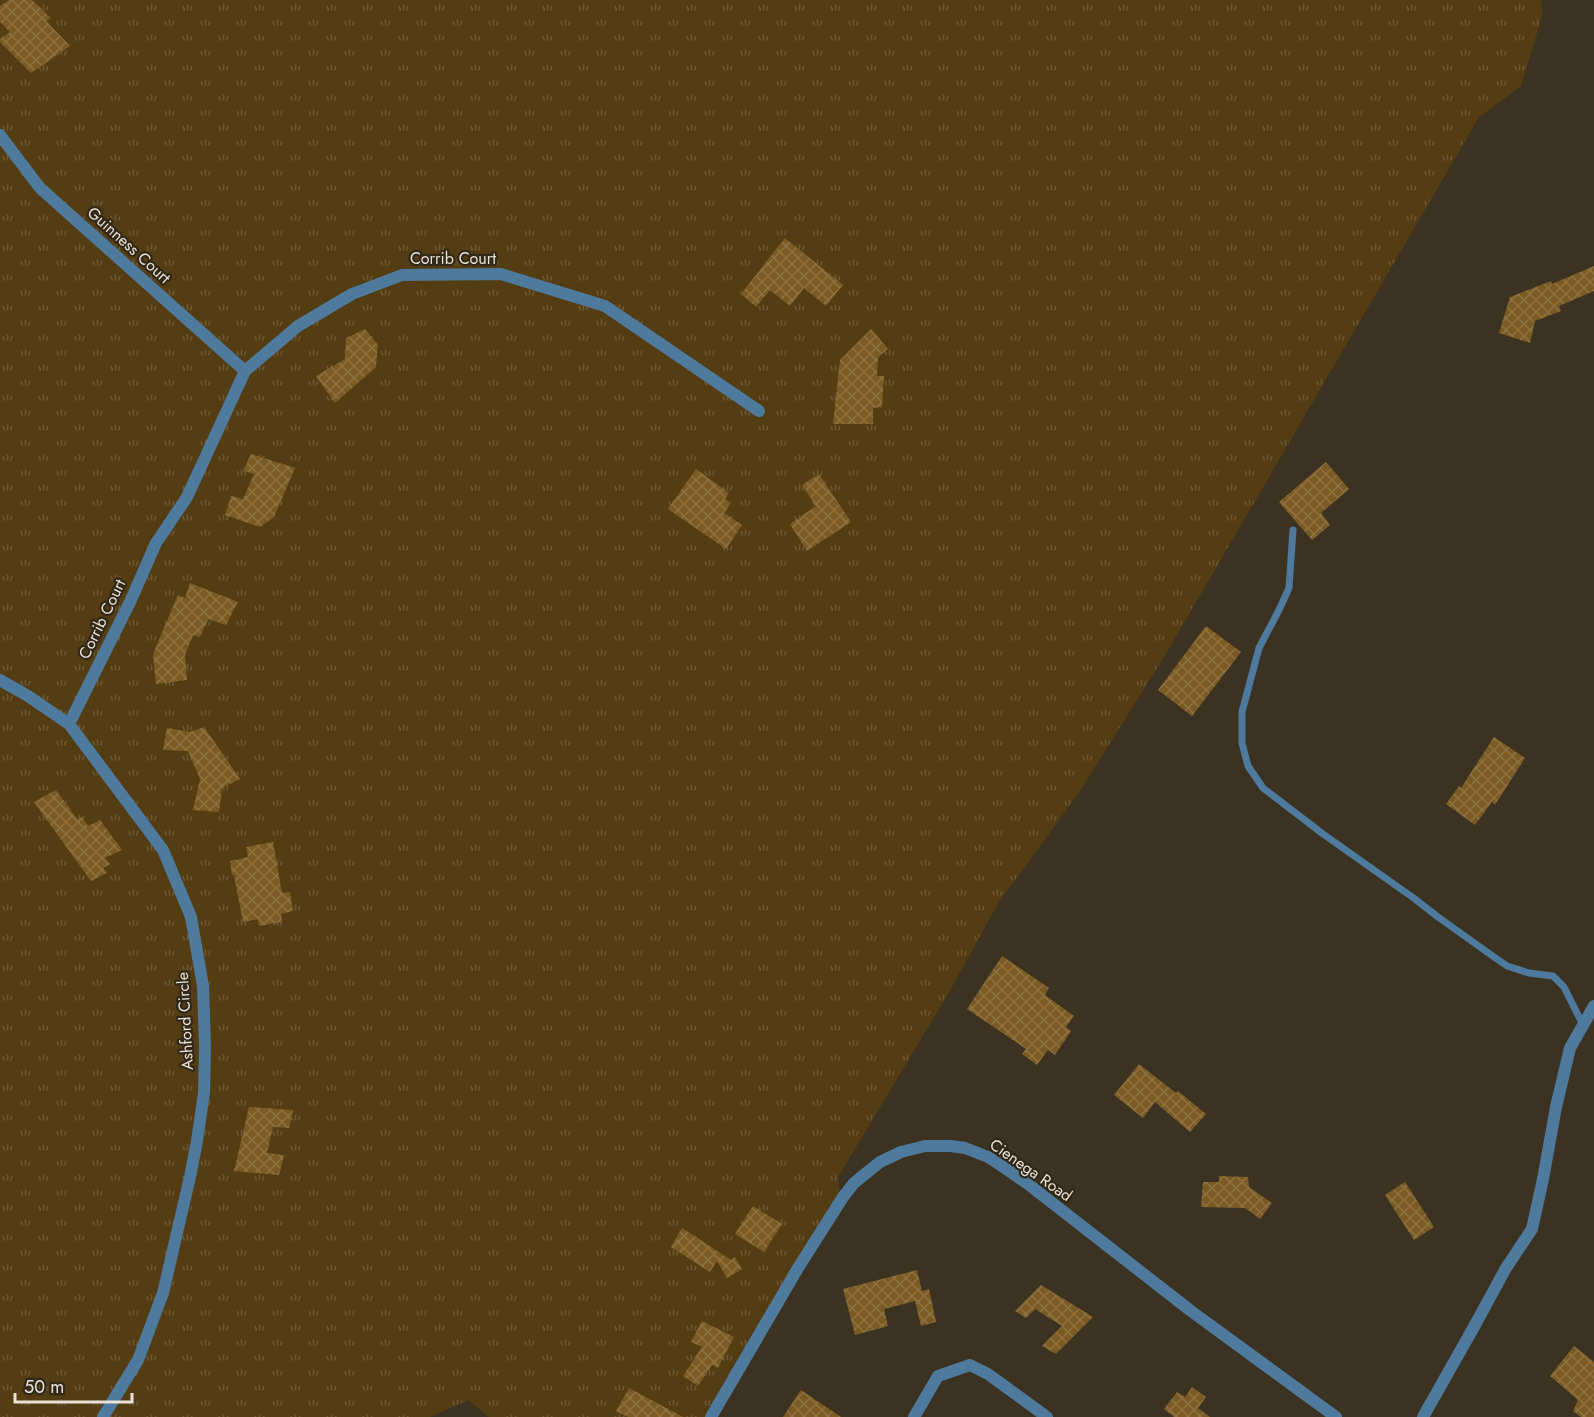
<svg xmlns="http://www.w3.org/2000/svg" width="1594" height="1417" font-family="Jost,sans-serif">
<defs>
<pattern id="grass-tufts" width="24" height="20" patternUnits="userSpaceOnUse" patternTransform="scale(1.5)"><rect width="24" height="20" fill="#543d13"/><path d="M3 7l-1-3M5 7V3M7 7l1-3M15 17l-1-3M17 17v-4M19 17l1-3" fill="none" stroke="#6d5935"/></pattern>
<pattern id="building-cross-hatch" width="8" height="8" patternUnits="userSpaceOnUse" patternTransform="scale(1.5)"><rect width="8" height="8" fill="#7b5b23"/><path d="M0 0l8 8M0 8l8-8" fill="none" stroke="#8e7242"/></pattern>
</defs>
<rect width="100%" height="100%" fill="#3c3221"/>
<path fill="url(#grass-tufts)" d="M0 0H1541L1542 16 1521 86 1479 117 1161 662 1078 794 999 902 948 994 838 1177 841 1210 708 1417H489L468 1400 430 1417H0Z"/>
<g fill="url(#building-cross-hatch)">
<path d="M9 0H32L51 18 46 21 70 46 31 73 0 42V39L10 32 0 22V6Z"/>
<path d="M785 238 843 285 826 306 804 288 790 306 770 290 756 307 741 294Z"/>
<path d="M1594 266V291L1559 306 1561 311 1535 321 1530 343 1499 333 1510 297 1551 281 1552 284Z"/>
<path d="M365 329 378 345 376 367 335 403 316 376 345 359 346 338Z"/>
<path d="M871 329 888 349 878 357 877 376H884L882 407 873 408V424H833L840 360Z"/>
<path d="M251 454 295 468 274 517 260 527 225 515 231 496 243 499 254 474 243 471Z"/>
<path d="M1326 462 1349 489 1321 513 1330 525 1312 540 1279 502Z"/>
<path d="M696 469 729 493 725 499 731 503 724 513 742 525 726 549 668 509Z"/>
<path d="M819 474 851 522 807 551 790 524 816 506 802 485Z"/>
<path d="M190 583 238 602 226 625 208 619 200 637 193 635 185 655 187 680 156 684 153 654 178 595 185 598Z"/>
<path d="M1206 626 1241 652 1192 716 1158 690Z"/>
<path d="M204 727 240 779 222 788 219 812 193 810 200 779 188 751 163 750 167 728 190 732Z"/>
<path d="M1494 737 1525 758 1495 805 1492 802 1475 825 1446 804 1459 786 1461 788Z"/>
<path d="M56 790 77 819 82 817 88 826 100 820 122 850 105 858 110 864 103 868 107 873 91 881 34 802Z"/>
<path d="M273 842 282 893 290 892 293 911 281 914 282 922 259 926 258 919 243 922 234 875H232L230 861 248 857 246 847Z"/>
<path d="M1002 956 1049 988 1045 995 1074 1016 1066 1027 1071 1031 1055 1055 1048 1050 1037 1065 1022 1054 1026 1049 967 1009Z"/>
<path d="M1139 1064 1176 1093 1178 1091 1206 1114 1190 1132 1155 1102 1143 1118 1114 1095Z"/>
<path d="M249 1107 293 1110 289 1128 273 1127 267 1153 284 1155 279 1175 234 1171Z"/>
<path d="M1219 1176 1248 1177 1249 1187 1272 1203 1260 1219 1245 1208 1201 1207 1203 1182H1219Z"/>
<path d="M1405 1182 1434 1227 1414 1240 1385 1195Z"/>
<path d="M753 1206 782 1224 764 1252 735 1234Z"/>
<path d="M682 1228 731 1260 735 1257 742 1269 727 1278 717 1261 710 1272 671 1247Z"/>
<path d="M917 1270 922 1291 929 1289 936 1322 921 1326 915 1301 884 1309 888 1326 855 1335 843 1289Z"/>
<path d="M1041 1285 1093 1317 1056 1354 1042 1346 1062 1326 1035 1309 1026 1318 1015 1311Z"/>
<path d="M702 1321 734 1337 718 1368 712 1365 698 1386 683 1376 702 1347 691 1342Z"/>
<path d="M1574 1346 1594 1362V1417H1581L1573 1411 1578 1400 1550 1376Z"/>
<path d="M1192 1387 1206 1397 1198 1408 1210 1417H1174L1164 1409 1177 1392 1185 1397Z"/>
<path d="M629 1388 683 1417H628L616 1411Z"/>
<path d="M801 1390 841 1417H783Z"/>
</g>
<g fill="none" stroke-linecap="round" stroke-linejoin="round">
<path stroke="#4d7a9d" stroke-width="7" d="M1293 530 1289 588 1279 610 1259 648 1242 712V743L1248 766 1263 788 1323 834 1415 899 1438 917 1487 952 1507 966 1529 973 1553 976 1564 987 1583 1025"/>
<g stroke="#4d7a9d" stroke-width="12">
<path d="M0 135 40 188 245 371"/>
<path d="M0 680 28 696 69 724 163 850 191 917 203 986 205 1047 204 1093 197 1141 190 1177 163 1293 138 1360 103 1417"/>
<path d="M69 724 130 602 156 543 187 497 245 371 298 326 352 294 402 275 501 274 605 306 759 411"/>
<path d="M711 1417 798 1268 843 1197 854 1183 880 1162 901 1152 925 1146H951L965 1148 988 1157 999 1164 1028 1184 1191 1311 1336 1417"/>
<path d="M914 1417 938 1376 970 1365 988 1374 1047 1417"/>
<path d="M1423 1417 1475 1325 1506 1268 1532 1229 1543 1179 1556 1107 1570 1048 1594 1006"/>
</g>
</g>
<g text-anchor="middle" dominant-baseline="central" stroke-width="4.5" stroke-linejoin="round" paint-order="stroke">
<g font-size="16" fill="#e8e2d8" stroke="#322818">
<text transform="translate(129 245) rotate(42)">Guinness Court</text>
<text x="453" y="258">Corrib Court</text>
<text transform="translate(102 619) rotate(-64)">Corrib Court</text>
<text transform="translate(185 1021) rotate(-93)">Ashford Circle</text>
<text transform="translate(1031 1170) rotate(35)">Cienega Road</text>
</g>
</g>
<path d="M15 1393v9h117v-9" fill="none" stroke="#e8e2d8" stroke-width="3"/>
<text x="24" y="1393" font-size="18" fill="#e8e2d8" stroke="#322818" stroke-width="4.5" paint-order="stroke">50 m</text>
</svg>
